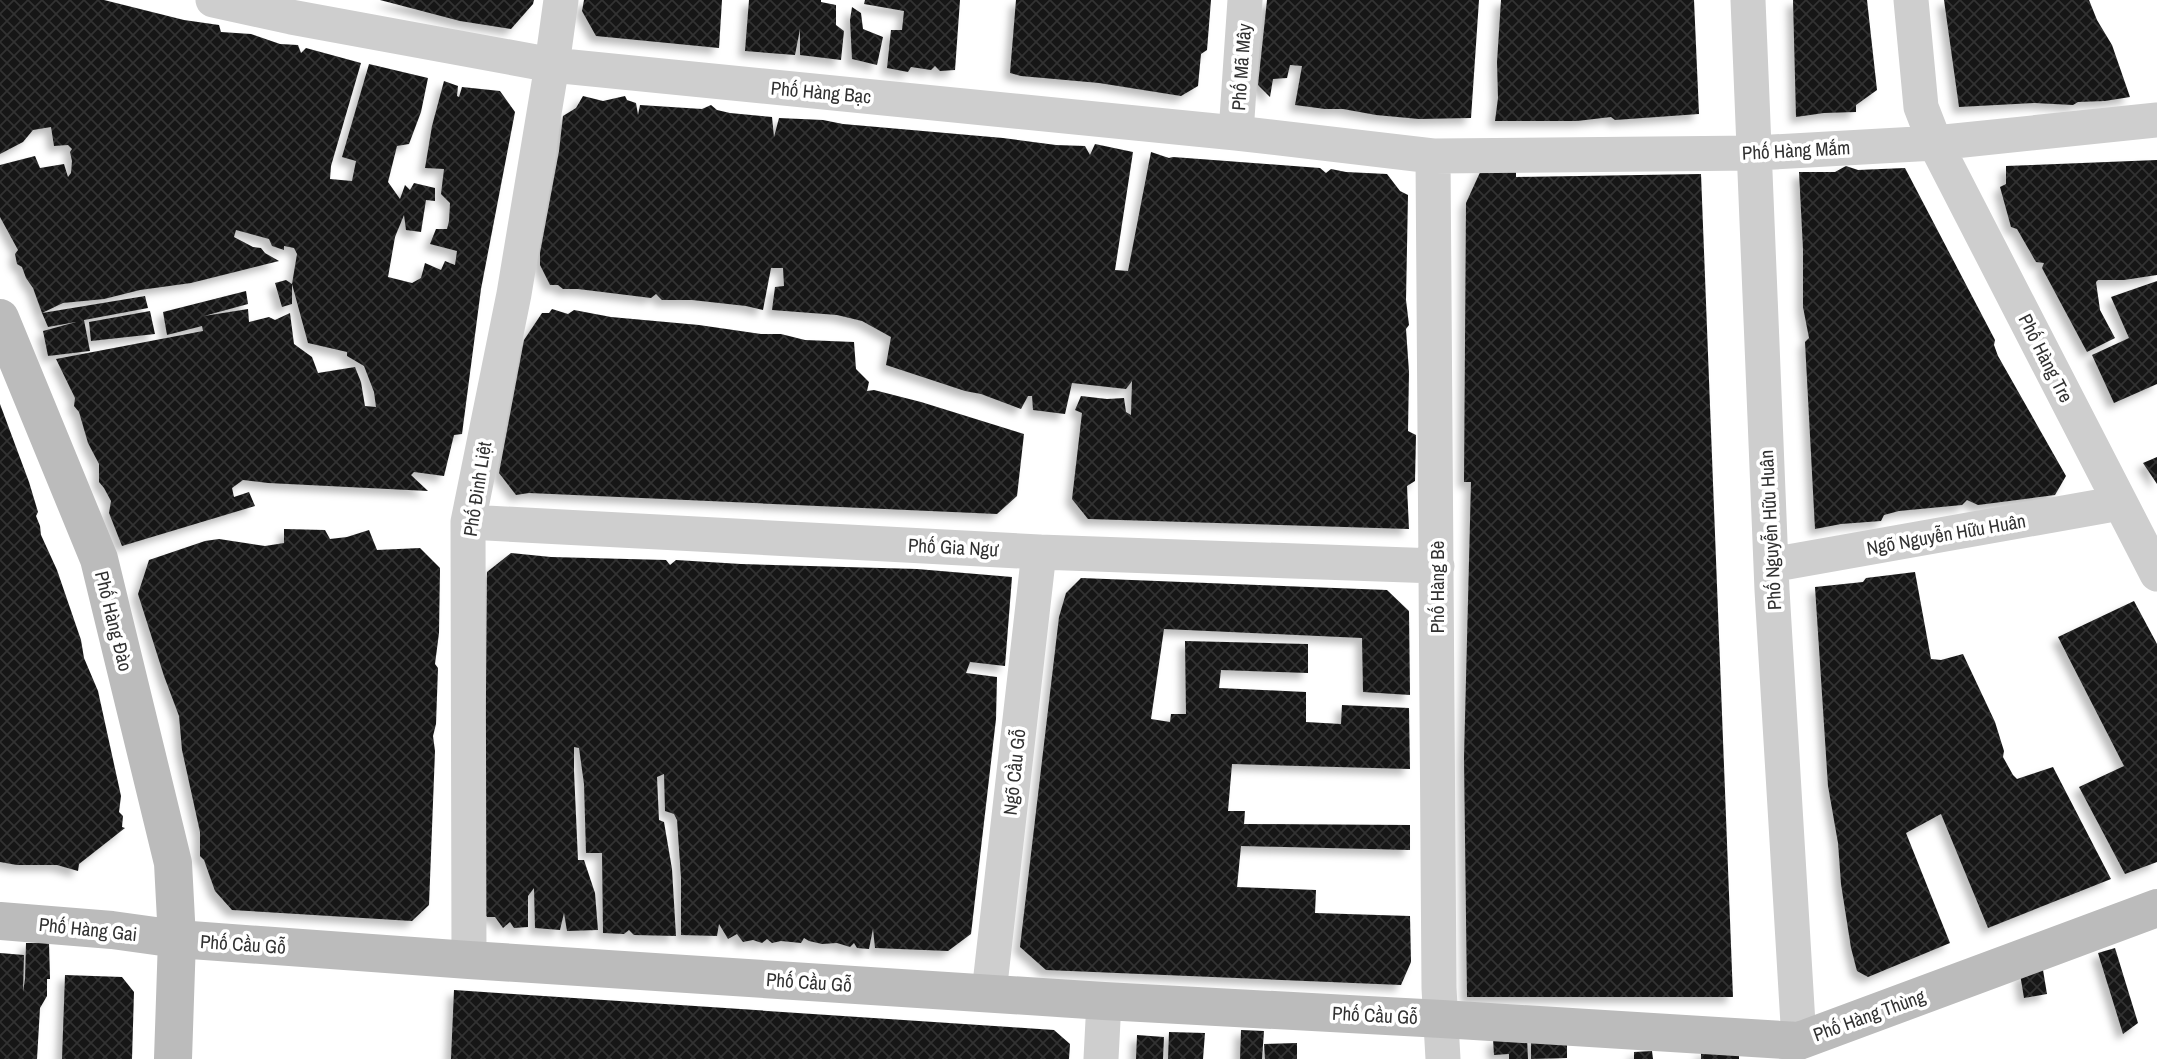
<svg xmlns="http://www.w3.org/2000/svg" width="2157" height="1059" viewBox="0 0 2157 1059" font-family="'Archivo Narrow',sans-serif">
<defs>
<pattern id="building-cross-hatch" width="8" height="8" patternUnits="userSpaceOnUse" patternTransform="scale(1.75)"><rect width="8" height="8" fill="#181818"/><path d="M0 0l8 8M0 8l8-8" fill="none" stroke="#313131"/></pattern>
<filter id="shadow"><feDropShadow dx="-6" dy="6" stdDeviation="3.5" flood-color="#0004"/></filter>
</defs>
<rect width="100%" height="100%" fill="#fff"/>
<!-- building -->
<path fill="url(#building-cross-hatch)" filter="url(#shadow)" d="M0,0H104L184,20L219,25L221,32L251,34L280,44L298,45L301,53L306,48L361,63L331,166L330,179L352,181L356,161L342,157L369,64L428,78L421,112L409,144L397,146L388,182L400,199L405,185L410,190L414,183L435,188V201L426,200L421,232L406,230L404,215L395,237L388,277L412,283L421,278L425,263L441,270L445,261L455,265L457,251L430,244L436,229H447L449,221L450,203L441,194L444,169L425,168L432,126L444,81L458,86L457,96L459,97L462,87L500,91L515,112L481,289L462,434L454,435L444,476L414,472L411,475L428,491L268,483L243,480L232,488L234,497L249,492L255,506L122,546L109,513L111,501L104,488L99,482V464L88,443L79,412L74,406L75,398L56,359L203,331L202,326L167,335L163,312L246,291L248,304L204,316L248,309L249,322L269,317L275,320L290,313L294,344L312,357L318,373L355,367L361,382L365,406L376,407L374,392L364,366L347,356V352L308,343L292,284V304L282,307L275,283L286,280L292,284L297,254L294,248L284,246V250L272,246L269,239L236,230L234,237L253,247L261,248L265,253L279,261L191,283L140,290L104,299L63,303L42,313L33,288L26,278L22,267L17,264L15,254L18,250L0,217V165L35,156L40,168L64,164L68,177L71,173L72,161L70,152L72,149L68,145L54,146L51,127L33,130L23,142L0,154Z
M380,0H534L533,4L511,29L460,21Z
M584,0H722L719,48L596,36L582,11Z
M749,0H821V2L836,5V25L844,31L841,60L800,55V29L795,55L745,51Z
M865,0H960L955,70L940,71L935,66L931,70L911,67L908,72L887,68L891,30H902L904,11L864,4Z
M1016,0H1211L1207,50L1201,54L1198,86L1181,96L1099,83L1021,76L1010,73Z
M1267,0H1479L1471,118L1419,119L1376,115L1343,109H1325L1295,105L1302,66L1290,65L1287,78L1273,79L1270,97L1258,85Z
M1501,0H1694L1699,114L1615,120L1611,117L1577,121H1495L1498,98L1497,62Z
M1793,0H1867L1877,90L1856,105V112L1824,113L1796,117Z
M1944,0H2089L2097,20L2112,45L2130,97L2105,101L2078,102L2073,105L2034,103L1959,107Z
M852,7L861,13L863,29L883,37L877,65L852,59L850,20Z
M583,96L603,101L625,96L627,100L636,103L638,115L640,105L702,109L711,105L717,110L730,113L772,117L774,137L779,118L823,120L843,124L1003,138L1056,145L1085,146L1090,155L1095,144L1133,152L1115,270L1128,271L1151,152L1169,158L1173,157L1320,168L1326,173L1331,169L1346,172L1387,174L1400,191L1408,195L1406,300L1409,325L1406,329L1409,372L1408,431L1416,435L1415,481L1407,486L1409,529L1088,519L1072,499L1082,413L1075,410L1081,396L1107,399L1124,398L1126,412L1131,415L1132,381L1126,389L1072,383L1065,414L1033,410L1032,396H1028L1021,409L981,394L965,391L886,365L891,337L862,321L837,315L772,310L775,287L784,286L783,268H771L763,310L746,306L692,300H662L656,294L651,298L578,289H563L558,285H550L540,265V253L559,151L563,116L576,108Z
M2157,160V275L2124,280H2098L2096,282L2100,310L2115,338L2087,352L2042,268L2044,263L2036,262L2017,229L2011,227L2000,187L2006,184V166Z
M1516,166V177L1701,174L1733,997H1467L1464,758L1471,482H1464L1466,203L1482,168Z
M1846,166L1858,170L1905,168L1995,340L1994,345L1998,356L2066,476L2055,495L1978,505L1967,500L1962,505L1899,511L1884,515L1881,521L1841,524L1815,529L1805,342L1809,338L1803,307V249L1799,172H1835Z
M2157,281V384L2114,403L2092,355L2129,338L2111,297Z
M145,296L148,308L84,320L90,351L48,356L43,331L76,322L48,327L42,313Z
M552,309L568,314L574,310L611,317L699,325L761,334H781L805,340L854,342L856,369L869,382L867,391L874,390L921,402L1024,434L1017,496L997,514L529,493L516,495L499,473L524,340L542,313H549Z
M150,311L155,334L91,341L89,322Z
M0,404L29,482L38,512L36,516L40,526L41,535L57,570L81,640L84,658L98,691L121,796L119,812L123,816L122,827L125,828L79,864L78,871L57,865H17L0,862Z
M2157,457V484L2143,463Z
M284,529L325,530L330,539L347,537L369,530L377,550L420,548L440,568L439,633L435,664L438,668L436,724L433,736L435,751L429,905L412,921L232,910L215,891L204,860L200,856V832L182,750L179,716L164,676L138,594L149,560L205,541L219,539L265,546L284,543Z
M511,553L551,557L666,560L670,565L676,560L741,564L917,569L1012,577L1005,666L970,662L966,673L997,677L996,719L971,934L948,951L875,948L873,929L869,949L857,948L854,943L850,947L837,943L822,944L809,941L804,938L801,943L781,941L772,943L767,939L762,943L753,940L743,942L737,934L728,939L719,924L717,936L681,935V878L677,820L674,814L665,811L664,774L657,777L659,820L664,822L672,869L676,936L634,935L629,930L624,934L603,933L602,853H586L584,784L579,748L574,747V771L578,860H584L595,893L598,930L567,931L564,913L560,930L535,928L534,888L528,896V927L514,928L510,922L503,928L495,917H487L477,903L486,691L487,572Z
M1915,572L1931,659L1941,660L1963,654L1995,722L2004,751L2003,757L2013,775L2017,779L2053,767L2111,879L1988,928L1941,814L1939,815L1906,833L1950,943L1868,977L1857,971L1851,948L1841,884L1838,843L1828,786L1815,587L1863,582L1866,578Z
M1081,578L1387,590L1409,611L1410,695L1363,692L1362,638L1164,629L1151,719L1170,722L1171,714H1186L1185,641L1308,644V673L1221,670L1219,688L1306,692V722L1341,724L1342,705L1409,708L1410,769L1232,764L1228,811H1245L1244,824L1410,825V850L1241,846L1237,887L1316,890L1315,913L1410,916L1411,962L1401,985L1046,970L1020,947L1059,617L1066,593Z
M2134,601L2157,644V862L2125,874L2079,787L2124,766L2058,637Z
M26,943H49L50,979H47V996L40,1008L37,1059H0V953L24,955L23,992L25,979Z
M2115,948L2138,1023L2123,1034L2098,953Z
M2043,970L2047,994L2024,998L2020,974Z
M65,975L122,977L134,992L132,1059H62Z
M454,990L1054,1030L1070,1044L1069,1059H451Z
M1241,1030L1264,1031L1262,1059H1240Z
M1169,1032L1205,1033L1203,1059H1168Z
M1137,1035L1164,1037L1163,1059H1136Z
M1531,1035H1567V1058L1531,1059Z
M1527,1037L1528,1059H1509V1054L1494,1055L1493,1039Z
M1297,1043V1059H1265L1264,1044Z
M1739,1050V1059H1701V1052Z
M1652,1051L1653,1059H1634V1052Z"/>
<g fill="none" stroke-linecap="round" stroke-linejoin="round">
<!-- street -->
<path stroke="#cecece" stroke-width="35" d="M213,0L291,17L552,65L1236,133L1433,156L1755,153L1935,143L2157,120
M1748,0L1772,590L1799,1041
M1911,0L1921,107L1935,143L2157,574
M1236,133L1245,0
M1433,156L1439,988L1443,1059
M468,522L1039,552L1437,566
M1771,565L2120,503
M469,960L468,522L514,294L552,65L561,0
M989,993L1039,552
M1101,1059L1104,1001"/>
<!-- secondary -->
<path stroke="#bbb" stroke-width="38" d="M0,318L99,559L173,863L177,939L173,1059
M0,921L112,930L177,939L469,960L1104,1001L1442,1019L1799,1041L2157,908"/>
</g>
<g text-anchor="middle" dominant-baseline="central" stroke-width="7" stroke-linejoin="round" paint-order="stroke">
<!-- street labels -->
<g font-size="19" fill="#313131" stroke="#fff">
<text transform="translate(1241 67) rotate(-86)">Phố Mã Mây</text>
<text transform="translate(821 92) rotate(5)">Phố Hàng Bạc</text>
<text transform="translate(1796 150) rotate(-3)">Phố Hàng Mắm</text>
<text transform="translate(2046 358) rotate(63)">Phố Hàng Tre</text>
<text transform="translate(477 489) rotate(-81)">Phố Đinh Liệt</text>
<text transform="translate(1770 530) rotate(-93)">Phố Nguyễn Hữu Huân</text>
<text transform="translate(1946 534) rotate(-10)">Ngõ Nguyễn Hữu Huân</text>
<text transform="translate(953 547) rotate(3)">Phố Gia Ngư</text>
<text transform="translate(1437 587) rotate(-90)">Phố Hàng Bè</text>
<text transform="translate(114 621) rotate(76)">Phố Hàng Đào</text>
<text transform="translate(1014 772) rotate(-84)">Ngõ Cầu Gỗ</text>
<text transform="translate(88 929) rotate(6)">Phố Hàng Gai</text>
<text transform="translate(243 944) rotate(4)">Phố Cầu Gỗ</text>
<text transform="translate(809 982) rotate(4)">Phố Cầu Gỗ</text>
<text transform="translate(1375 1015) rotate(3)">Phố Cầu Gỗ</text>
<text transform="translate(1869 1015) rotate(-20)">Phố Hàng Thùng</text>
</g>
</g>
</svg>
